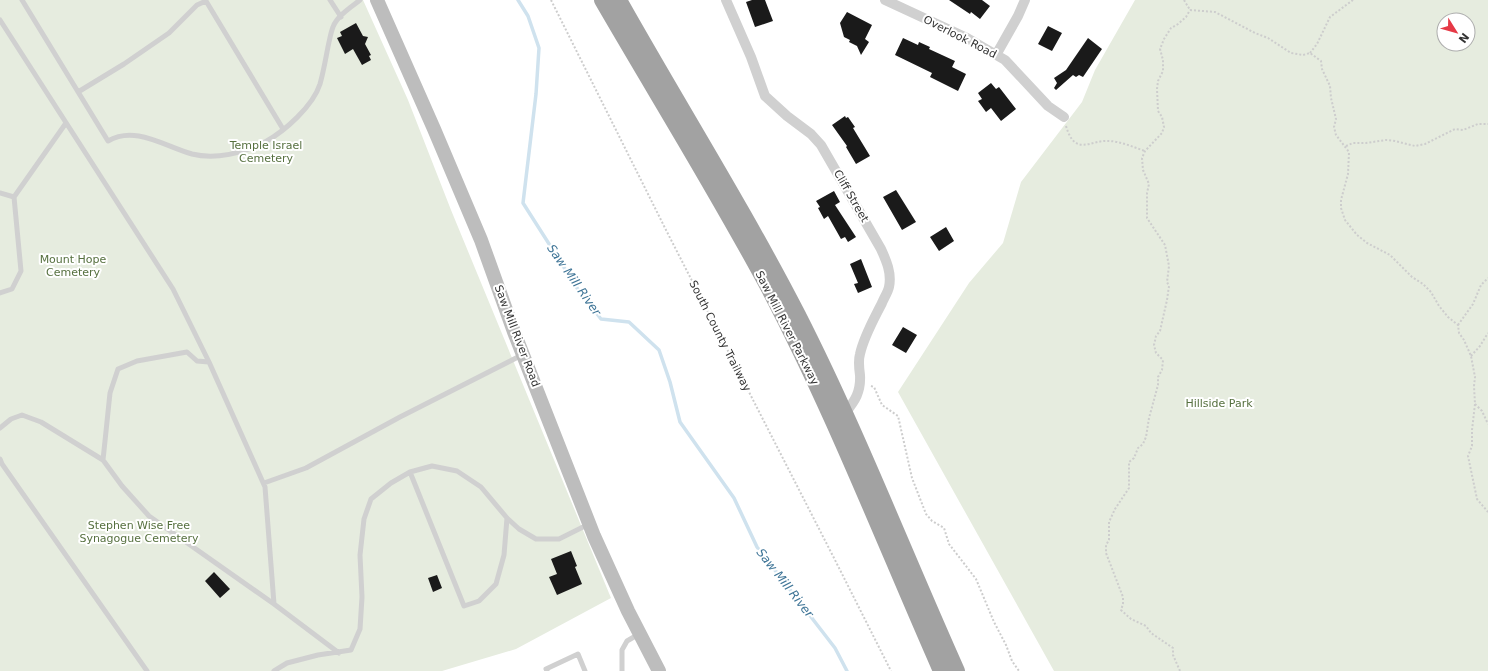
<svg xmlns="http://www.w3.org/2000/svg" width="1488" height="671" viewBox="0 0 1488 671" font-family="'DejaVu Sans',sans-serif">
<rect width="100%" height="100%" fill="#fff"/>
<!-- green -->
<path fill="#e6ecdf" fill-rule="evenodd" d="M0,0H363L408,100L451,210L611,598L516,649L442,671H0Z
M1135,0H1488V671H1054L898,392L969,283L1003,243L1021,182L1082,102L1095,70ZM1444,20H1468V44H1444Z"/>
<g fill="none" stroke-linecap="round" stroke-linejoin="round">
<!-- stream -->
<path stroke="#cfe2ee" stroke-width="3.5" d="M518,0L528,16L539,48L536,94L523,203L579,291L601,319L629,322L659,350L670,382L680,422L734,498L757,547L835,648L847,671"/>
</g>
<!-- building -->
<path fill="#1a1a1a" d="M752,0H765L773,21L755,27L746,2Z
M949,0H982L990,6L980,19L971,12L970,14Z
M847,12L872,25L865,39L869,42L861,55L857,46L849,42L850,40L844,37L840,23Z
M356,23L363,36L368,37L365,44L371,55L369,56L371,60L362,65L353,49L345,54L337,38L342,36L340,32Z
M1048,26L1062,33L1052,51L1038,44Z
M903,38L918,45L919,42L930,47L929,49L955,61L952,67L966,74L958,91L930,77L932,73L895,55Z
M1088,38L1102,49L1083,77L1079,75L1076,77L1073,75L1056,90L1054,88L1057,83L1054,78L1066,70Z
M991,83L996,89L999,87L1016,109L1001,121L991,108L986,112L978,101L982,99L978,93Z
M845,116L846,118L848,117L855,127L853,128L870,156L856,164L846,147L847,146L832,125Z
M896,190L916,222L902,230L883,197Z
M834,191L840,202L835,205L856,237L848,242L845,237L841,239L828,216L824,219L818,208L820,207L816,201Z
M946,227L954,241L939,251L930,237Z
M861,259L872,287L858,293L854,284L858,283L850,264Z
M903,327L917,335L906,353L892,345Z
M571,551L577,566L575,567L582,584L557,595L549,577L557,574L551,559Z
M214,572L230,589L220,598L205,581Z
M437,575L442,588L433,592L428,578Z"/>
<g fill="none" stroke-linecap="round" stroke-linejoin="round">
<!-- path -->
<path stroke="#cdcdcd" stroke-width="2" stroke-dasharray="2 2" stroke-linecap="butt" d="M551,0L666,230L835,560L891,671
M1184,0L1190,10
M1190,10L1215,12L1255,33L1268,38L1291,53L1303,55L1310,53L1321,61L1322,69L1330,86L1331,98L1336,119L1334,127L1336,135L1349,152L1348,174L1341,200V208L1345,220L1357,235L1367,243L1390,255L1412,277L1423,284L1431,292L1439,306L1448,317L1458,325L1459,333L1464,340L1471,356L1475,377L1474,386L1475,404L1472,430V446L1468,456L1477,499L1488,512
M1310,53L1317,44L1330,17L1353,0
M1066,126C1075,157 1090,140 1108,141C1120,141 1133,147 1145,151
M1346,146L1353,143H1366L1386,140L1395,141L1415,146L1425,144L1455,129L1463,130L1478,124H1488
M1458,325L1473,304L1481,285L1488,278
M1471,356L1480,346L1488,333
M871,386L874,387L882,405L898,416L912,478L926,514L932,521L944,528L949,544L976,579L994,622L1006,645L1012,661L1019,671
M1475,404L1482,411L1488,424
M1180,671L1173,655V648L1151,633L1146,626L1131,619L1121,610L1123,604V597L1106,553V545L1109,540V522L1115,509L1129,488V462L1134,458L1138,448L1143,444L1146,437L1149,418L1158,385V377L1162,370L1163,360L1156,353L1154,345L1156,336L1160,331L1167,300L1169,286L1167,282L1169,266L1165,245L1147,218V193L1149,184L1143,170L1142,158L1145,151L1162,133L1164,127L1162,117L1158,111L1157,89L1158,81L1163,71V60L1160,49L1164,39L1171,28L1178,24L1186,17L1190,10"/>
<!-- service -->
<path stroke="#d0d0d0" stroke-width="5" d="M22,0L108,141C135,125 164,146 192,154C215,160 244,153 265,142C285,131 313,106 320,84C324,70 326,56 329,42C330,38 331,32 333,27C337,16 351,7 360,0
M330,0L341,17
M0,20L173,289L209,362L265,487L274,604
M78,92L124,64L169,33L197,5L206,1L283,129
M0,193L14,197
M0,293L12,289L21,271L14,197L66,123
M0,428L11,419L22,415L41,422L103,460L122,486L149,516L274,604L339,653
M0,459L2,464L147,671
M103,460L110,393L118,369L137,361L187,352L197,361L209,362
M410,472L464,606L479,601L496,584L504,555L507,518
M264,483L306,468L400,417L522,355
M274,671L287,663L318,655L351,650L360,629L362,597L360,555L364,519L371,499L391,483L410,472L432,466L457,471L481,487L507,518L519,529L536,539H559L589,524
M547,671L546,669L578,654L585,671
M622,671V650L627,641L639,634"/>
<!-- minor -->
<path stroke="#d0d0d0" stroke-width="10" d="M726,0L751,57L765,96L787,116L811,134L821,145L881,249C886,260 892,273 889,287C888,292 884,298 882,303C874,319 864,336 860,354C858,361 859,368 860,375C861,392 855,401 845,413
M885,0L967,38L1005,60L1048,106L1064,117
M996,55L1018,16L1025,0"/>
<!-- secondary -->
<path stroke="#bdbdbd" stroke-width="14" d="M377,0L434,129L481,240L514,332L594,536L628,611L659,671"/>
<!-- trunk -->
<path stroke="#a2a2a2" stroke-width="16" d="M602,0C657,95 715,188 767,285C833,410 884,542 941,671
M619,0C678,105 743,208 798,315C857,431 904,553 957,671"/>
</g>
<g text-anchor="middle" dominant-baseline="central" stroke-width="4" stroke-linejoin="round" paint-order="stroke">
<!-- street labels -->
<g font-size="11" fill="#333" stroke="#fff">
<text transform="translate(960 37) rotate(27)">Overlook Road</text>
<text transform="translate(851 196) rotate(60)">Cliff Street</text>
<text transform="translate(787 328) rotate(63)">Saw Mill River Parkway</text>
<text transform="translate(517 336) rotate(69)">Saw Mill River Road</text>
<text transform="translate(720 336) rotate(63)">South County Trailway</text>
</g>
<!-- park labels -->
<g font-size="11" fill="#56703f" stroke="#fff">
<text x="266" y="145">Temple Israel<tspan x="266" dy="13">Cemetery</tspan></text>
<text x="73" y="259">Mount Hope<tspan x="73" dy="13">Cemetery</tspan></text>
<text x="1219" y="403">Hillside Park</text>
<text x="139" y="525">Stephen Wise Free<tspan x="139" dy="13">Synagogue Cemetery</tspan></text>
</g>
<!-- water labels -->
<g font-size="12" font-style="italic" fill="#3f7597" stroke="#fff">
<text transform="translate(574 280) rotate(55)">Saw Mill River</text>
<text transform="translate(785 583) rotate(52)">Saw Mill River</text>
</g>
</g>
<!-- north arrow -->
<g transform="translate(1456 32) rotate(127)"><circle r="19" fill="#ffffff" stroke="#adadad"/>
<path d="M0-3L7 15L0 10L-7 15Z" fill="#e63946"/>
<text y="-6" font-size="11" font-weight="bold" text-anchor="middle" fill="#333333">N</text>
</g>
</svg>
